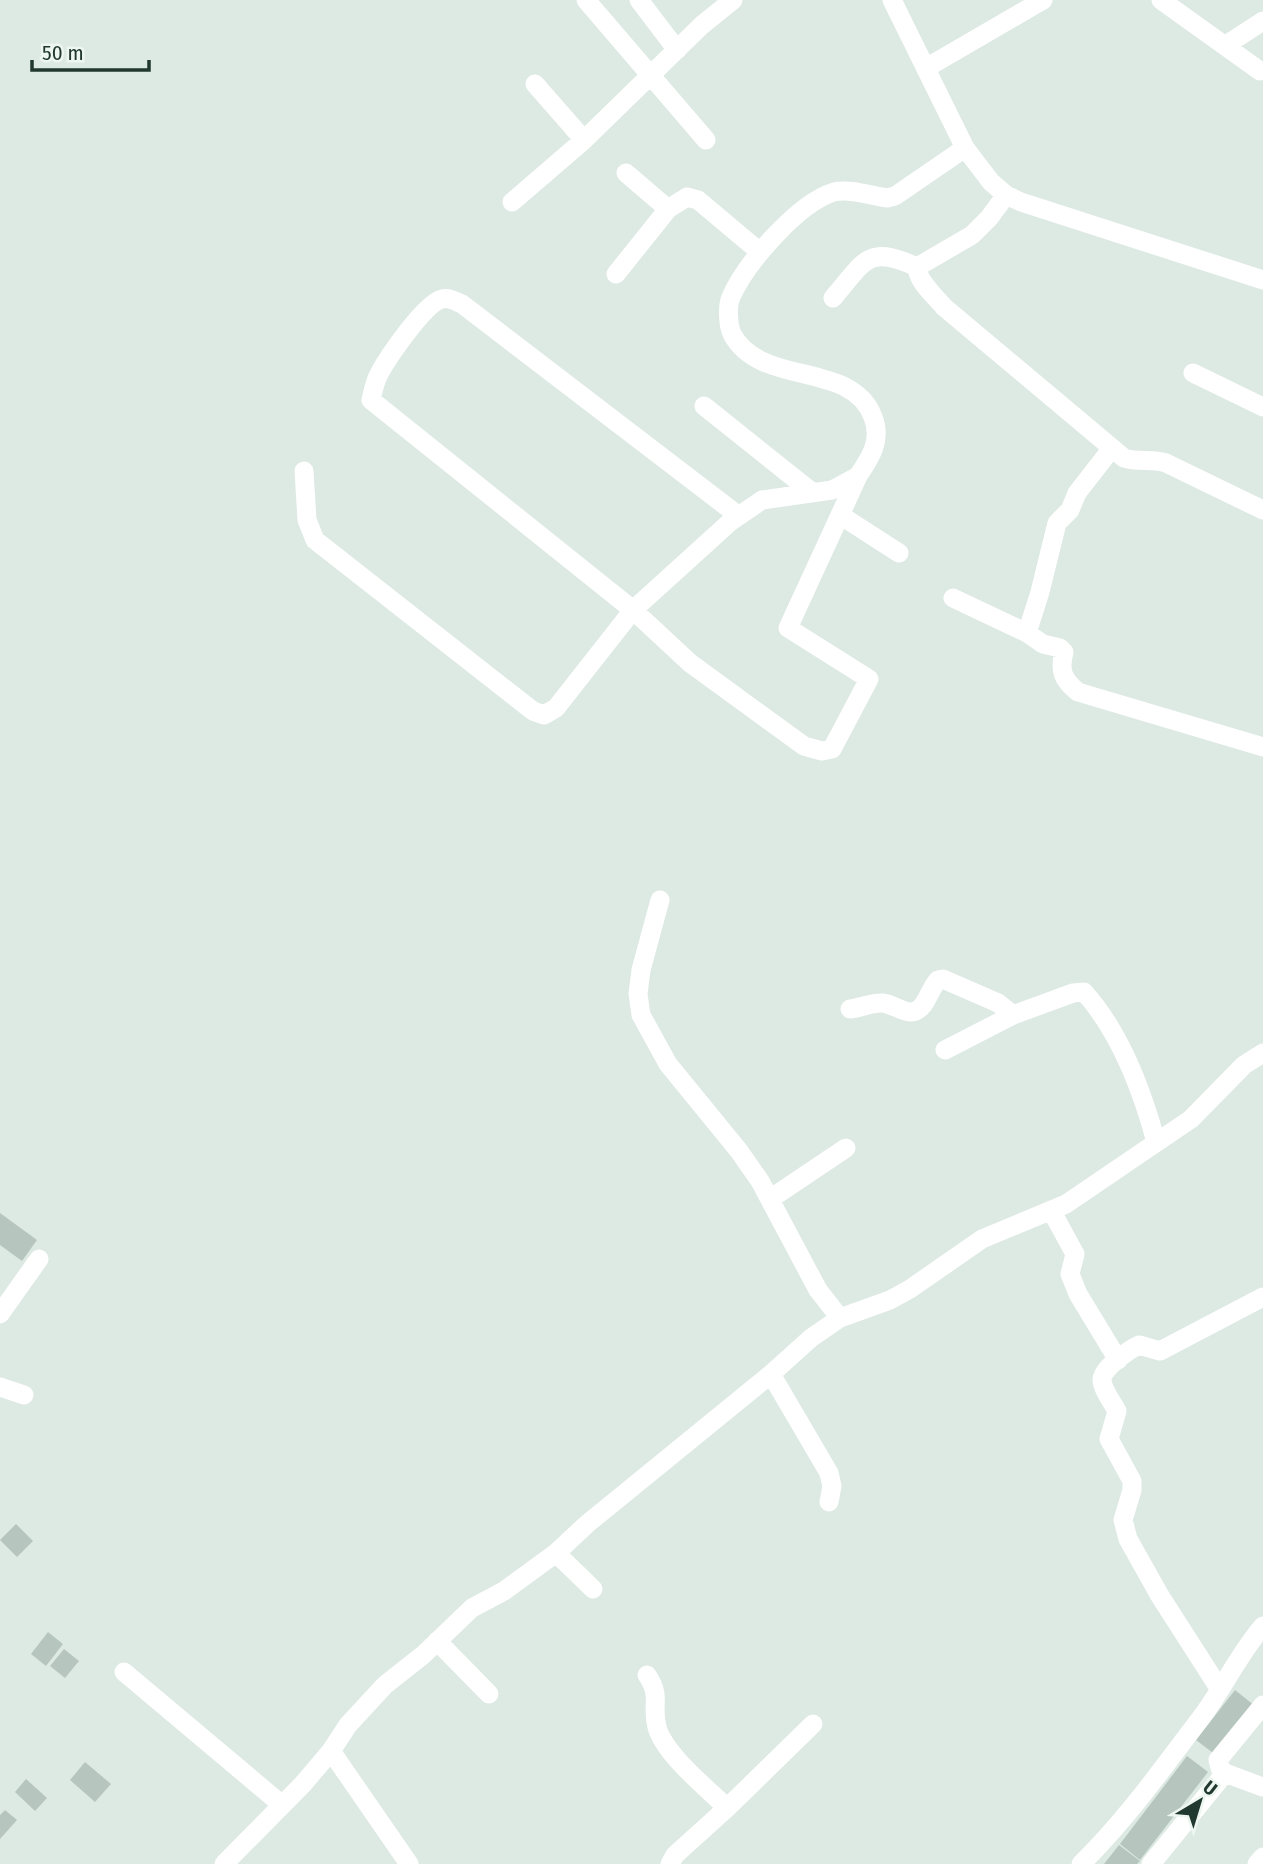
<svg xmlns="http://www.w3.org/2000/svg" width="1263" height="1864" viewBox="0 0 1263 1864" font-family="'Fira Sans Condensed',sans-serif">
<rect width="100%" height="100%" fill="#dde9e3"/>
<!-- building -->
<path fill="#b6c6be" d="M0,1213L37,1240L22,1261L0,1245Z
M16,1524L33,1541L17,1557L0,1540Z
M48,1632L63,1644L46,1666L31,1654Z
M64,1649L79,1661L65,1678L50,1666Z
M1235,1690L1255,1706L1217,1756L1196,1740Z
M1187,1756L1208,1772L1140,1860L1120,1844Z
M85,1762L111,1784L95,1802L70,1780Z
M26,1779L47,1798L35,1811L15,1792Z
M5,1810L17,1820L0,1839V1815Z
M1119,1845L1140,1861L1137,1864H1104Z"/>
<g fill="none" stroke-linecap="round" stroke-linejoin="round">
<!-- minor -->
<path stroke="#fff" stroke-width="19" d="M586,0L706,140
M639,0L677,50
M892,0L965,148L991,182L1006,195L1021,202L1263,280
M1161,0L1260,71
M1226,45L1263,21
M926,68L1043,0
M535,84L584,140
M626,173L668,209
M1006,195L989,218L972,235L917,267C917,281 935,296 944,307L1124,458C1138,463 1152,458 1166,463L1263,510
M512,202L584,140L702,25L733,0
M616,274L668,209L687,197L698,200L760,252
M833,298C865,261 867,244 917,267
M1193,373L1263,407
M704,406L813,493
M304,471L307,520L315,540L533,711L544,715L556,708L633,610L730,522L762,500L832,490L858,476
M840,515L899,553
M739,516L462,304C455,301 449,297 442,299C425,303 388,357 379,374C375,381 373,391 371,400L633,610L690,663L804,746L822,751L832,749L869,679L788,628L858,476C871,457 882,440 873,417C852,360 761,388 732,334C728,325 727,306 731,297C746,263 798,203 834,192C849,188 872,196 887,198L895,196L965,148
M953,598L1027,633L1043,644L1060,648L1064,652C1059,671 1063,680 1078,692L1263,747
M1027,633L1040,592L1057,523L1070,510L1077,493L1112,448
M660,900L641,970L638,994L641,1015L668,1064L739,1151L760,1181L818,1290L840,1318
M850,1009C861,1008 872,1002 883,1003C898,1005 910,1021 923,1005C929,997 931,988 938,980L943,979L998,1003L1013,1015L1073,993L1084,992C1121,1033 1142,1090 1156,1142
M945,1050L1013,1015
M770,1199L846,1148
M1051,1210L1075,1254L1070,1274L1078,1294L1118,1360
M0,1314L39,1259
M771,1374L829,1473L832,1486L829,1502
M0,1387L24,1395
M556,1553L593,1589
M437,1641L489,1694
M124,1672L281,1804
M647,1675C662,1697 651,1705 657,1727C664,1754 707,1788 727,1808
M1219,1688L1160,1596L1128,1539L1123,1520L1132,1490V1481L1109,1439L1117,1411C1113,1403 1102,1389 1102,1380C1102,1368 1129,1350 1139,1345L1160,1351L1263,1297
M331,1751L409,1864
M1225,1773L1220,1768L1218,1760L1263,1705
M1225,1773L1263,1787
M224,1864L303,1784L331,1751L348,1725L385,1685L423,1655L472,1608L504,1591L556,1553L587,1524L771,1374L811,1338L840,1318L890,1300L910,1289L982,1239L1066,1204L1191,1119L1244,1065L1263,1053
M670,1864L675,1855L727,1808L813,1724
M1081,1864C1126,1820 1162,1769 1200,1719C1223,1689 1238,1655 1263,1626
M1151,1864L1225,1773
M1257,1864L1263,1857"/>
</g>
<!-- north arrow -->
<g transform="translate(1200 1801) rotate(38)" stroke="#edf6f1" stroke-width="5" paint-order="stroke">
<path d="M0-5L12 26L0 18L-12 26Z" fill="#20382f"/>
<text y="-10" font-size="19" font-weight="bold" text-anchor="middle" fill="#20382f">U</text>
</g>
<!-- scale -->
<path d="M32 60v10h117v-10" fill="none" stroke="#20382f" stroke-width="3.5"/>
<text x="42" y="60" font-size="21" fill="#20382f" stroke="#edf6f1" stroke-width="5" paint-order="stroke">50 m</text>
</svg>
